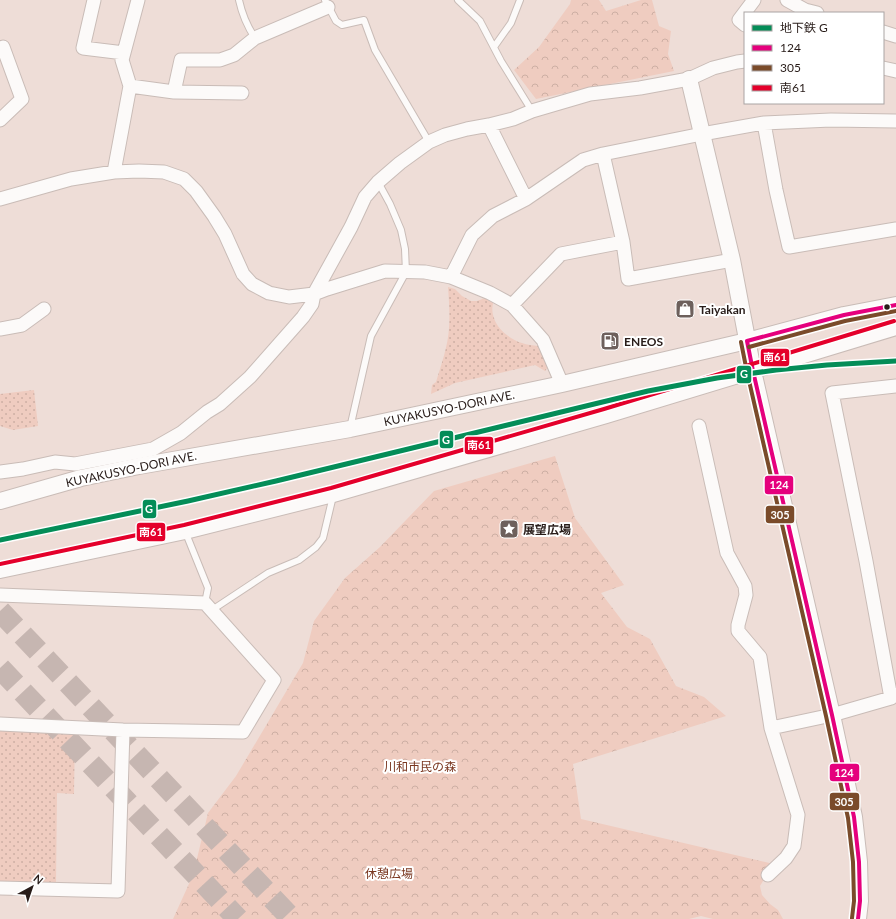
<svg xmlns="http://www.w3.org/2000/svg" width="896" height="919" viewBox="0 0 896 919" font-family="Lato,'Noto Sans JP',sans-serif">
<defs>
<pattern id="grass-dots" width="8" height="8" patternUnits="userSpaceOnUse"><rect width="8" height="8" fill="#efccc0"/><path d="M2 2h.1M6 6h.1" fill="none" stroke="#cdafa4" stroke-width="1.8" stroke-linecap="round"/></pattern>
<pattern id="forest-crowns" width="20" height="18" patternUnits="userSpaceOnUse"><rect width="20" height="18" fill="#efccc0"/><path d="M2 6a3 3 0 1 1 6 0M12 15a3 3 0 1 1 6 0" fill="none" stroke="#cdafa4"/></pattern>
</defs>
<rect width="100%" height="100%" fill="#eeddd7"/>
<!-- grass -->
<path fill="url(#grass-dots)" d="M448,287L455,289L462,296L471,301H477L485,298L493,303C492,308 492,313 494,318C497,329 511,340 522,343C527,345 533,345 538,346L548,367L545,371L535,365L455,383L431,394L432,385L436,382C441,365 448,346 449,328C450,314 449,301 448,287Z
M34,390L38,426L13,430L0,426V394Z
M1,730L75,732L74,794L57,793L56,883L0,882V731Z"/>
<!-- forest -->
<path fill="url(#forest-crowns)" d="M571,0H599L606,11L641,0H652L659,26L671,31L668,54L674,71L536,99L514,70L539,47L570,4Z
M555,456L575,518L624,585L601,593L627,627L650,639L676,686L704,697L726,716L573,764L581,819L778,865L777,871L763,881L760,886L762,895L770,904L778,910L783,919H713L701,916L689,919H173L193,875L208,813L236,776L303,663L314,621L345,578L380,547L434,491Z"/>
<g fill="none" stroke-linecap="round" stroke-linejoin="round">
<!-- motorway-tunnel -->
<path stroke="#c6b6b1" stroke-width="22" stroke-dasharray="22 11" stroke-linecap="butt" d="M0,611L292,919
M0,668L238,919"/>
<!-- service casing -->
<g stroke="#c9bcb7" stroke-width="8">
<path id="service" d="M239,0C242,14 247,26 255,38
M325,0L336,21L342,25L364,20L375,50L429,142
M458,0L480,21L501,61L532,111
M494,47L511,23L520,0
M350,428L371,336L406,272L405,249L401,230L390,204L378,182
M185,531L208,588L205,603
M212,610L268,573L299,560L316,547L323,538L333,496"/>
</g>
<!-- minor casing -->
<g stroke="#c9bcb7" stroke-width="15">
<path id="minor" d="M94,0L83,48L124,53
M787,0L805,10L817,13
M745,25L739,20L754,0
M883,32L896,36
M883,68L896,71
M130,86L174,92L242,93
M174,92L181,60H220L234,55L255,38L328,7
M0,120L22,99L3,47
M764,123L776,190L789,247L896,229
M489,125L526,199
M603,154L623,242L628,279L732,260
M114,172L130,86L122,60L138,0
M0,199L71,179L114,172L139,171L164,172L184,179L196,191L214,216L225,234L243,274L252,284L269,293L289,297L314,294L327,289L385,271L425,272L451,277
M512,305L561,254L623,242
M0,329L22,325L44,309
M562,384L543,340L512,305L490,293L451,277L472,235L493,216L526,199L583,160L603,154L702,134L764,123L831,120L896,121
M699,426L727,553L745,586L746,595L738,625V631L743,637L760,657L771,728L832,715L891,698L896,695
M0,472L23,469L55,462L75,464L153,449L181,433L207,412L220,404L250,377L303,317L312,304L314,294L351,227L365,197L378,182L400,163L429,142L445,135L467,129L489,125L513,119L532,111L590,94L640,88L689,79L713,68L737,62L745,61
M0,595L205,603L274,680L243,732L123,730L0,724
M891,698L866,561L832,393L896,386
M768,875L786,858L794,846L798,815L771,728
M0,888L118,891L123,730"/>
</g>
<!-- tertiary casing -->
<g stroke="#c9bcb7" stroke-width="18">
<path id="tertiary" d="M689,79L732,260L753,371L832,715L854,817L859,862L860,901L858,919
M0,501L81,478L139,466L350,429L562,384L747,341L844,315L896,305
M0,570L185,531L333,494L606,415L896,327"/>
</g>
<!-- service -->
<use href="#service" stroke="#fcfaf9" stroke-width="6"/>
<!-- minor -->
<use href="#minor" stroke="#fcfaf9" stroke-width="13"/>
<!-- tertiary -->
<use href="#tertiary" stroke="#fcfaf9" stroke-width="16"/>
<!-- bus-1 casing -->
<g stroke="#fff" stroke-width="7">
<path id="bus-1" d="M747,341L753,371L832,715L854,817L859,862L860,901L858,919
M747,341L844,315L896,305"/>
</g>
<!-- bus-2 casing -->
<g stroke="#fff" stroke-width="7">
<path id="bus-2" d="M741,342L747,372L826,716L848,818L853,862L854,901L852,918
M749,347L845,321L896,311"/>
</g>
<!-- bus-3 casing -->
<g stroke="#fff" stroke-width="7">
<path id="bus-3" d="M0,564L184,525L331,488L604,409L894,321"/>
</g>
<!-- bus-1 -->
<use href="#bus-1" stroke="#e5007d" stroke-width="4"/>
<!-- bus-2 -->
<use href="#bus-2" stroke="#7a4b2a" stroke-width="4"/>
<!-- bus-3 -->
<use href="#bus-3" stroke="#e4002b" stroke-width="4"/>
<!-- metro-1 casing -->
<g stroke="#fff" stroke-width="8">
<path id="metro-1" d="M0,540L188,501L276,481L648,391L717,378L776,370L827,365L896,361"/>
</g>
<!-- metro-1 -->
<use href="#metro-1" stroke="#048d58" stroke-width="5"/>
</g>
<!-- icons -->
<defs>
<g id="shop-square" transform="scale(1)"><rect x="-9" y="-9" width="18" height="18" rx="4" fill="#6d605c" stroke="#fff"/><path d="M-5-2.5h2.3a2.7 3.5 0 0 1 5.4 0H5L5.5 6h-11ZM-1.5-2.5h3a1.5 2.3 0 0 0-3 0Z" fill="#fff"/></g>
<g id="fuel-square" transform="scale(1)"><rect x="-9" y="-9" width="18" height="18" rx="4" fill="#6d605c" stroke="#fff"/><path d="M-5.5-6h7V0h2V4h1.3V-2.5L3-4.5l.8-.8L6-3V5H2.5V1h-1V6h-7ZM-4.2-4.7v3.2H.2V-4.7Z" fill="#fff"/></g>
<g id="sight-square" transform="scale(1)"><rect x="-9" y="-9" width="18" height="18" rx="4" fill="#6d605c" stroke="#fff"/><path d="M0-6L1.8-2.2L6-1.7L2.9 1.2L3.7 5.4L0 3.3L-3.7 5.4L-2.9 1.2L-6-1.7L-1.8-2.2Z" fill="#fff"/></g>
</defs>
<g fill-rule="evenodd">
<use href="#shop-square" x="685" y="309"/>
<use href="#fuel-square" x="610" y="341"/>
<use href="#sight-square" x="509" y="529"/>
</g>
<!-- markers -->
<circle fill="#281c19" stroke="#fff" stroke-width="1.5" cx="887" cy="307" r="3.5"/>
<g text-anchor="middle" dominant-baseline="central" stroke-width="4" stroke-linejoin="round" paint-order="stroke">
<!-- poi labels -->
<g font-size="12" font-weight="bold" fill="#281c19" stroke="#fff" text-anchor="start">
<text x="699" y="309">Taiyakan</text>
<text x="624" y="341">ENEOS</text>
<text x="523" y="529">展望広場</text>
</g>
<!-- street labels -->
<g font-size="12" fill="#281c19" stroke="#fff">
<text transform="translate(449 408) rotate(-12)">KUYAKUSYO-DORI AVE.</text>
<text transform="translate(131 469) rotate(-12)">KUYAKUSYO-DORI AVE.</text>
</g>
<!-- park labels -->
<g font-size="12" fill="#7a3720" stroke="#fff">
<text x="420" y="766">川和市民の森</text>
<text x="389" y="873">休憩広場</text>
</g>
</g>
<g stroke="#fff" stroke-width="1.5">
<rect x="760" y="348" width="30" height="19" rx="4" fill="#e4002b"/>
<rect x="736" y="365" width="16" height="19" rx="4" fill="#048d58"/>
<rect x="439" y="430" width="15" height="19" rx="4" fill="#048d58"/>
<rect x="464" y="436" width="30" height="19" rx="4" fill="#e4002b"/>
<rect x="764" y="475" width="30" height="20" rx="4" fill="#e5007d"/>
<rect x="142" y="499" width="15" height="20" rx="4" fill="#048d58"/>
<rect x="765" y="505" width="30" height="19" rx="4" fill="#7a4b2a"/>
<rect x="136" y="522" width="30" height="20" rx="4" fill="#e4002b"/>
<rect x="829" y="763" width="31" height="19" rx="4" fill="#e5007d"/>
<rect x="829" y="792" width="31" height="19" rx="4" fill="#7a4b2a"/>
</g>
<g font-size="11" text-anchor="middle" font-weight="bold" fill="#fff">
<text x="775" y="361">南61</text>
<text x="744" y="378">G</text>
<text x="446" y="444">G</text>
<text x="479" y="449">南61</text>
<text x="779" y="489">124</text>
<text x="149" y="513">G</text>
<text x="780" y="519">305</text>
<text x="151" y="536">南61</text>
<text x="844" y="777">124</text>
<text x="844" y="806">305</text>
</g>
<!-- legend -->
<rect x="744" y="12" width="140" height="92" fill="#ffffff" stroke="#a9a4a3"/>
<rect x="752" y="25" width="20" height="6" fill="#048d58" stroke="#a9a4a3"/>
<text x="780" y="32" font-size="12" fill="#281c19">地下鉄 G</text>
<rect x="752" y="45" width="20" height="6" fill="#e5007d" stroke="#a9a4a3"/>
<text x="780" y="52" font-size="12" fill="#281c19">124</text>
<rect x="752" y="65" width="20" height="6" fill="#7a4b2a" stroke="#a9a4a3"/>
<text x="780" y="72" font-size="12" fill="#281c19">305</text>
<rect x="752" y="85" width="20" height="6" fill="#e4002b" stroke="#a9a4a3"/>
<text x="780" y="92" font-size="12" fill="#281c19">南61</text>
<!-- north arrow -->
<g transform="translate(32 887) rotate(40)" stroke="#ffffff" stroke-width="3" paint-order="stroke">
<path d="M0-3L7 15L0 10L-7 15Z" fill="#281c19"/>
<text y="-6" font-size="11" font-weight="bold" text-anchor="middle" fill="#281c19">N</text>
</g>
</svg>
